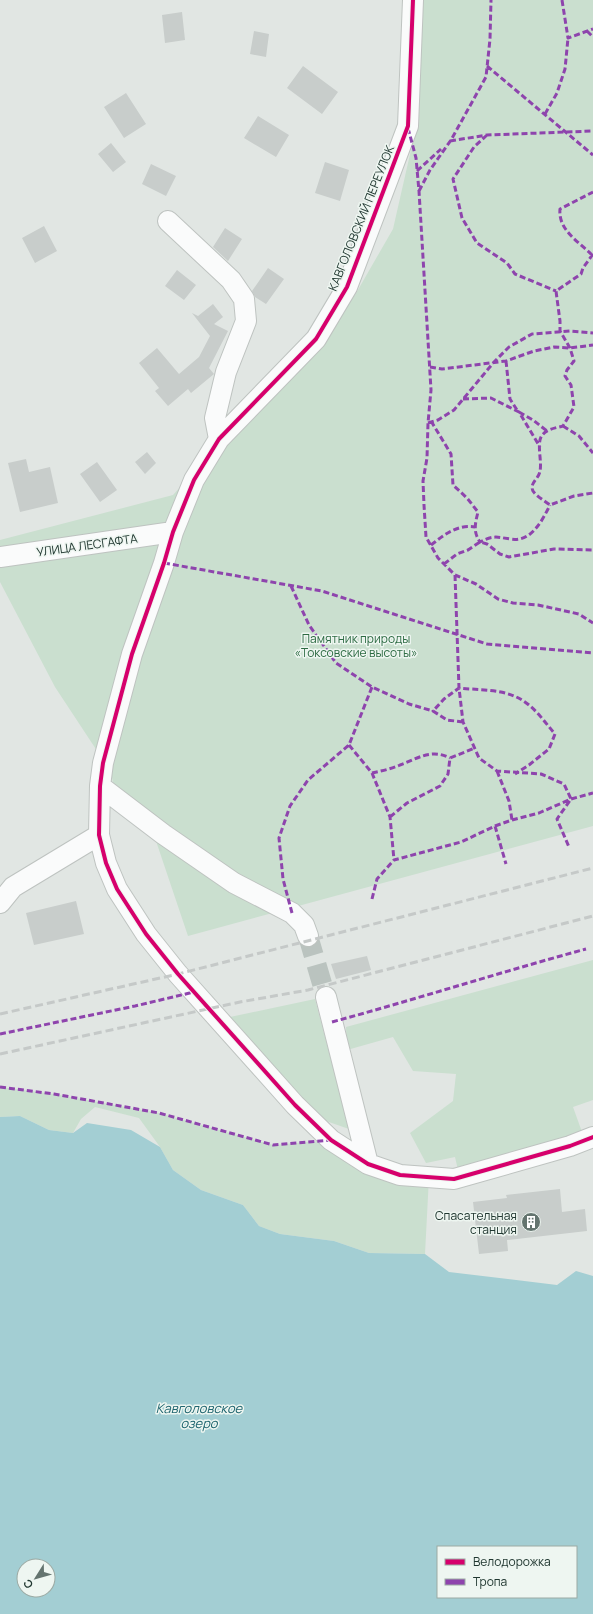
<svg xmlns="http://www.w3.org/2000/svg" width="593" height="1614" viewBox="0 0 593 1614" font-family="Manrope,sans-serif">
<rect width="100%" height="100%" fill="#e1e6e3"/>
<!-- green -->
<path fill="#cadfcf" d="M417,0H593V826L188,936L156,841L127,797L114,788L111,772L55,687L0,582V540L173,495L355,295L393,229L418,119L420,78L412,45Z
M593,960V1100L573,1107L582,1132L525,1156L458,1170L455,1157L426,1163L410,1133L453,1101L456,1074L413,1071L393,1037L347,1050L346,1027Z
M315,999L349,1129L326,1121L299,1098L236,1025L230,1017Z
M0,1087L54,1094L159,1113L273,1145L331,1140L429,1177L425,1254L369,1253L334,1241L280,1234L259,1226L243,1205L201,1190L173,1170L160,1147L139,1118L95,1107L81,1119L73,1133L49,1130L20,1116L0,1117Z"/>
<!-- water -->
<path fill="#a3ced3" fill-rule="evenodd" d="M20,1116L49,1130L73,1133L87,1123L131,1130L160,1147L173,1170L201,1190L243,1205L259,1226L280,1234L334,1241L369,1253L425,1254L449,1272L557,1285L576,1271L593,1276V1614H0V1117ZM438,1547H576V1597H438ZM24,1566H48V1590H24Z"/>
<!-- building -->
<path fill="#c8cdcb" d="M182,12L185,40L165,43L162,15Z
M254,31L269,34L266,57L250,54Z
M303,66L338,92L322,114L287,88Z
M126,93L146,124L124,138L104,107Z
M258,116L289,135L276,157L244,138Z
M111,143L126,162L113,172L98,154Z
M325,162L349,170L340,201L315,193Z
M151,164L176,176L166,196L142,184Z
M44,226L57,251L35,263L22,238Z
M225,228L242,239L228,261L213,247Z
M268,268L284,279L266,304L255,297L252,291Z
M177,270L196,285L184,300L165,286Z
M213,304L223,317L214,324L228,331L209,368L214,374L191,393L188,389L168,406L155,391L159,388L139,363L157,348L179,374L199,357L210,336L192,313L198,316Z
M147,452L156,463L145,474L135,462Z
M26,459L29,472L50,467L58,503L20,512L8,463Z
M97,462L117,490L100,502L80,474Z
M76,901L84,934L34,945L26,913Z
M367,956L371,970L336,979L331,964Z
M560,1189L562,1212L585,1209L587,1231L507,1240L508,1251L479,1254L473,1202L507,1198L506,1195Z"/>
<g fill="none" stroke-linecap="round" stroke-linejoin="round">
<!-- minor-tunnel -->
<path stroke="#bac3bf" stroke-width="20" stroke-dasharray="20 10" stroke-linecap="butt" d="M308,936L326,997"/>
<!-- minor casing -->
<g stroke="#bec3c0" stroke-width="22">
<path id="minor" d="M413,0L408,126L347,287L316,339L219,439L194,480L173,532L164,563L132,654L103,763L100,786L99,835L106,863L117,889L146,934L178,974L295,1105L331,1140L368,1164L400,1175L454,1179L570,1146L593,1137
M168,221L231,280L244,299L246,321L226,372L215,418L219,439
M0,557L173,532
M100,786L163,834L234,883L292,913L304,925L308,936
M0,903L13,887L99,835
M326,997L368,1164"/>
</g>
<!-- minor -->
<use href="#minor" stroke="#fafbfb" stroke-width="20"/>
<!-- rail -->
<path stroke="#c5c9c8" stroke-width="3" stroke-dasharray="8 4" stroke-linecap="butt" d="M0,1014L178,974L593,868
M0,1054L240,1002L308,990L593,916"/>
<!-- quiet -->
<path stroke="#8e44ad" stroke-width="3" stroke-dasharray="6 3" stroke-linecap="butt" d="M562,0L568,38L593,29
M587,31L593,37
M487,66L593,155
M545,114L557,93L565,69L568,38
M408,128L416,158L419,191L431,390L428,423L427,458L423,481L424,505L426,537L438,558L455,575L476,584L498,599L513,603L538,605L579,614L593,623
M487,135L474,147L453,179L462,218L477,243L507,263L515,274L556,291
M450,141L487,135L593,131
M417,171L441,149
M419,191L430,170L451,140L486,77L490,39L491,0
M593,254L583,268L581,274L556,291L560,321V331L570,348L574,361L567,370L565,376L571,385L574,407L563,426C556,428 545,429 541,437C537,445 542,462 540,471C539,479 529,483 533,491C536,496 545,501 550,505L574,496L593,493
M592,255C578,241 558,230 560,209L593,192
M506,361L510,399L517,410
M430,367L442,369L506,361L534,351L554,347L570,348L593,345
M463,399L491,398L519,412L540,447
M519,412L533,420L547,431
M431,421L451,454L453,485L467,498L478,512C475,524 473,532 480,542C493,535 497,537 510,539C531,543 542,521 550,505
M428,423L438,420L454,410L494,362L509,347L532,334L570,331L593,333
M563,426L579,436L593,453
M431,545C444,535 457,524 475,527
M164,563L322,591L487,644L593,653
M444,564L457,554L468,550L480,542L487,544L500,554L509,557L554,549L593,550
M455,575L459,688L463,722L479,758L497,771L541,774L564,784L571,799L557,819L569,847
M291,586L309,625L336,663L372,687L409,704L433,711
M463,722L447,720L433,711L444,699L459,688C476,690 498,689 514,696C532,703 543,720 555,734L549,749L529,765L515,774
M349,745L372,773L390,817L394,860
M497,771L509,801L512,820
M372,773C381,771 391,769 400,765C417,759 431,748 450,758
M390,817L407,803L440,786L448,774L450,758L475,748
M495,826L506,864
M372,899L377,879L394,860L461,842L495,826L512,820L539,813L571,799L593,793
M292,913L283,879L279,838L290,806L308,780L349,745L372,687
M332,1022C417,999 501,972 586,949
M0,1034L135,1006L194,992
M0,1087L54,1094L159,1113L273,1145L331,1140"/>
<!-- cycleway casing -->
<g stroke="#eef6f1" stroke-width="6">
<path id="cycleway" d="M413,0L408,126L347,287L316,339L219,439L194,480L173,532L164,563L132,654L103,763L100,786L99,835L106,863L117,889L146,934L178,974L295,1105L331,1140L368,1164L400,1175L454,1179L570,1146L593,1137"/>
</g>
<!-- cycleway -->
<use href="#cycleway" stroke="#d6006c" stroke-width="4"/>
</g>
<!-- icons -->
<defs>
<g id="building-disc" transform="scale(1)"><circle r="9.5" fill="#64746f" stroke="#eef6f1"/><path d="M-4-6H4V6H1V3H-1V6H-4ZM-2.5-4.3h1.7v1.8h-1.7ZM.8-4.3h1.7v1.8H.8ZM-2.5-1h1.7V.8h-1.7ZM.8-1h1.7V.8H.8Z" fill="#fff"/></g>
</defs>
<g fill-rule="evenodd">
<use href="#building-disc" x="531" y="1222"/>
</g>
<g text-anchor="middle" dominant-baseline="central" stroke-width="3" stroke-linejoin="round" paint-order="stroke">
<!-- street labels -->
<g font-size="12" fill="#203730" stroke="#eef6f1">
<text transform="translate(361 218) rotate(-68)">КАВГОЛОВСКИЙ ПЕРЕУЛОК</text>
<text transform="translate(87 545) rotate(-8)">УЛИЦА ЛЕСГАФТА</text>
</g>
<!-- park labels -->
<g font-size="12" fill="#2d6b43" stroke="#eef6f1">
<text x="356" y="638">Памятник природы<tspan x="356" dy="14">«Токсовские высоты»</tspan></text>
</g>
<!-- poi labels -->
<g font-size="12" fill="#203730" stroke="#eef6f1" text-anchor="end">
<text x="517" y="1215">Спасательная<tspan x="517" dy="14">станция</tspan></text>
</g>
<!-- water labels -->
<g font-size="13" font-style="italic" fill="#1f656f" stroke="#eef6f1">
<text x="199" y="1408">Кавголовское<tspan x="199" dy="15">озеро</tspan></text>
</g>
</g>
<!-- legend -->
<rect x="437" y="1546" width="140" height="52" fill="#eef6f1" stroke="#9caaa4"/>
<rect x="445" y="1559" width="20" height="6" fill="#d6006c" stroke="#9caaa4"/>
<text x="473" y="1566" font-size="12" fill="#203730">Велодорожка</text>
<rect x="445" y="1579" width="20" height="6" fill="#8e44ad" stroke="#9caaa4"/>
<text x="473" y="1586" font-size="12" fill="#203730">Тропа</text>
<!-- north arrow -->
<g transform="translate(36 1578) rotate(233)"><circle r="19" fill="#eef6f1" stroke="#9caaa4"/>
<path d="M0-3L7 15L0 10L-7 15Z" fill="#64746f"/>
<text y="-6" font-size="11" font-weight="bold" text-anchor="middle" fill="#203730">С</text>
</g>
</svg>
